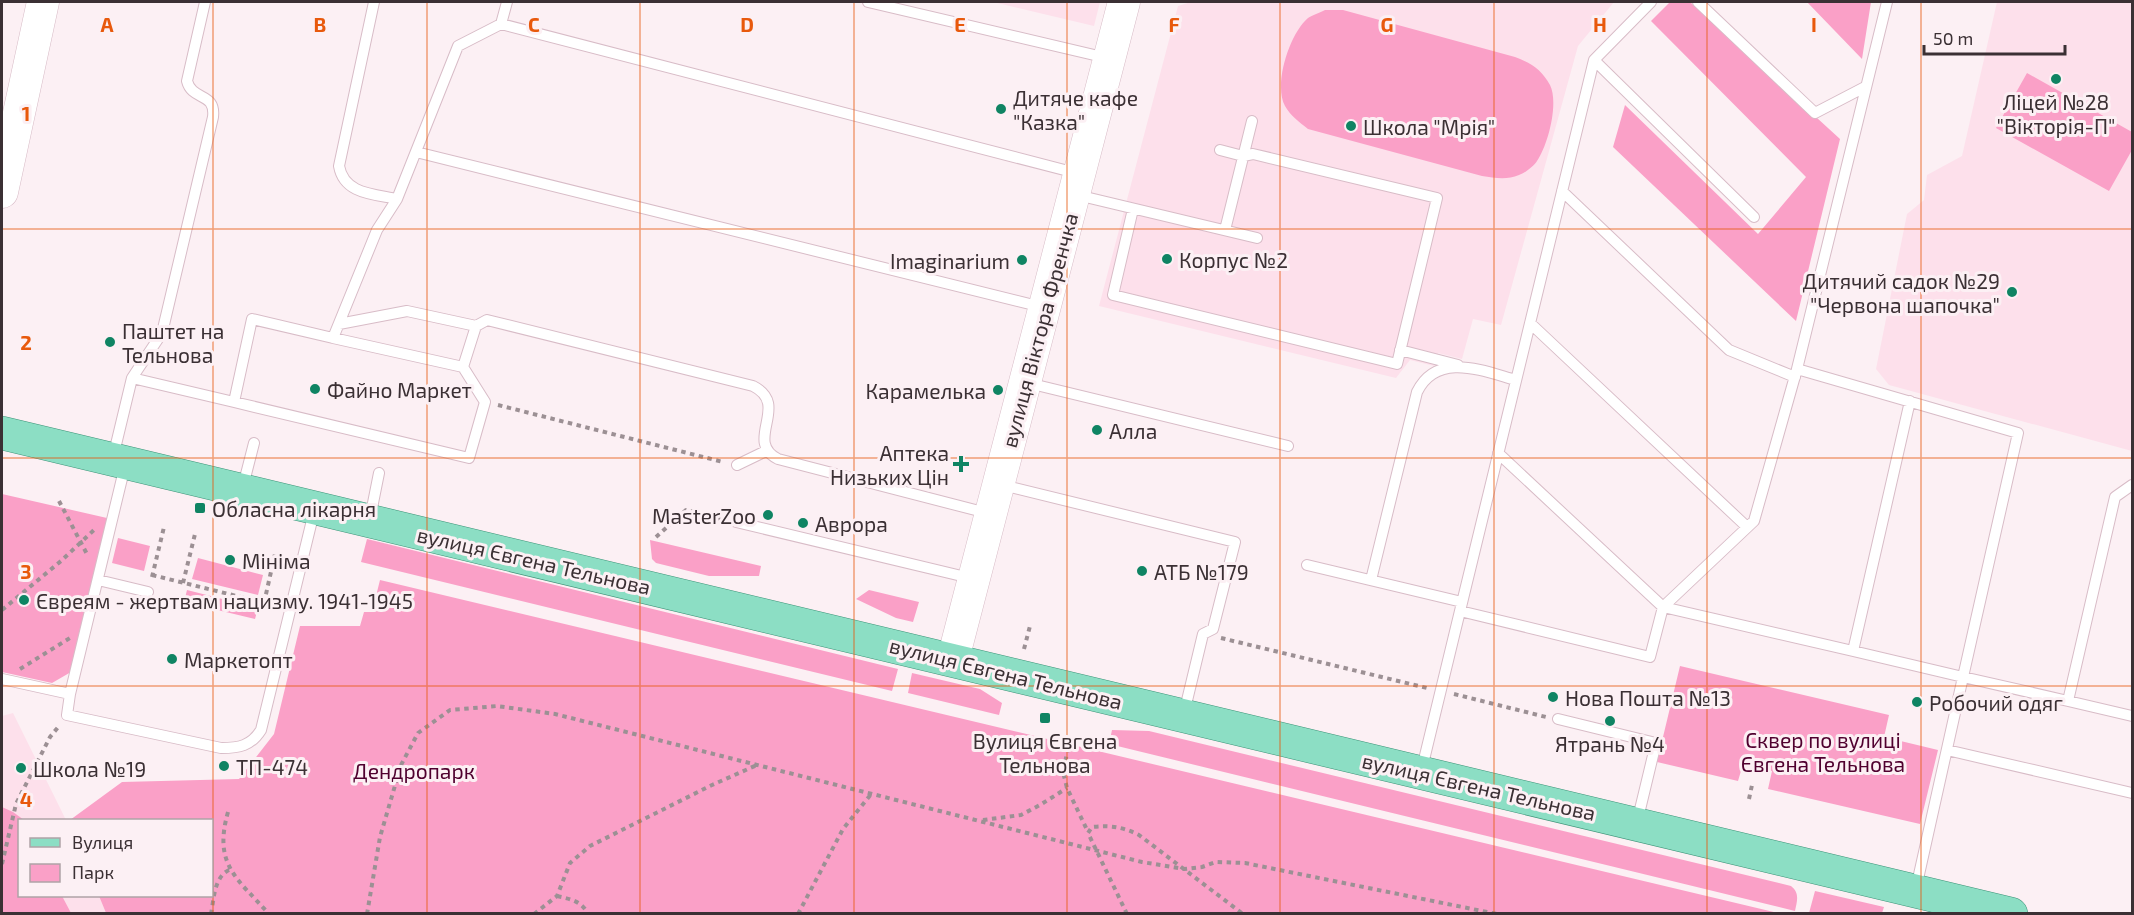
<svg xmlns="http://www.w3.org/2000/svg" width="2134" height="915" viewBox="0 0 2134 915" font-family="'Exo 2',sans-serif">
<rect width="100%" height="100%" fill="#fcf0f4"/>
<!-- built -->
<path fill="#fde0eb" d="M993,2H1100L1094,26Z
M1191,2H1614L1578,46L1501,325L1473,319L1462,359L1438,353L1434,366L1410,360L1396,378L1099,306L1178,6Z
M1997,2H2132V451L1889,385L1876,369L1907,214L1924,200L1927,175L1962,156Z
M13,713L66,820H20V896H99L106,913H2V716Z"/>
<!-- green -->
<path fill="#faa0c7" d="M1670,2H1690L1840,139L1796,321L1613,147L1625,105L1758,234L1806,177L1651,21Z
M1807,2H1871L1862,59Z
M1325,10H1343L1515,57C1531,63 1542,70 1550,85C1559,103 1548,145 1537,161C1534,166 1525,173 1519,175C1507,180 1495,178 1482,176L1308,129C1299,122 1290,115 1285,106C1273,84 1290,33 1308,18C1312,15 1320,13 1325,10Z
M2027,73L2132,132V150L2109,191L1996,128Z
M2,494L107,518L71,672L52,683L2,672Z
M118,538L150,546L144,571L112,563Z
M367,539L898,669L892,691L361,562Z
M650,540L761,566L759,576H709L656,563L652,559Z
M198,558L263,575L258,595L192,579Z
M380,580L1778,913H106L99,896H212V820H70L122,782L239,779L274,734L300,626H360L364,612H372Z
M187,590L258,608L255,619L184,602Z
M869,590L919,602L913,622L896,618L856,599Z
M1680,666L1889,715L1884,737L1938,750L1920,824L1768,789L1772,771L1743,764L1738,781L1657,762Z
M912,673L980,689L1002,703L999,715L908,693Z
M1112,730L1149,731L1791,886C1800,893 1797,901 1795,911L1109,744Z
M2,807L13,812L24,820H20V896H62L71,913H2Z
M1815,891L1884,907L1882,913H1809Z"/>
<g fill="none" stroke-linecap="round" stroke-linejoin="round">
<!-- lane casing -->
<g stroke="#d8bcc7" stroke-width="12">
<path id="lane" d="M374,2L339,166C344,194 373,194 397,199
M868,2L1107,58
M1698,2L1815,113L1865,87
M501,24L1076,173
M1594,60L1754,217
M416,152L1042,307
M1562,191L1729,350L1795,377
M1077,195L1257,238
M1133,209L1113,295L1397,364L1437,198L1253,154L1243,156L1220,150
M1225,230L1252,121
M1530,323L1747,527
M476,326L487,320L753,386C791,405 743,441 778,459L987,513
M333,338L463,367L476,326L407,311L339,324
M1400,350L1458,365
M1797,369L2018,433L1963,677L1853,651L1910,401
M132,378L162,333L213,117C216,92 192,101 187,81L205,2
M1028,383L1288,446
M234,402L469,458L485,402L463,367
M1498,453L1663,607L1853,651
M113,457L132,378L234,402L252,319L333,338L377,230L397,199L458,46L501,24L507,2
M737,465L766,451
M1002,485L1235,542L1213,629L1203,634L1184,713
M243,486L254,443
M370,518L379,473
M736,522L970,578
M1307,565L1462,602
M98,580L148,592
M1371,580L1417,392C1437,351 1483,371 1516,380
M1460,611L1594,60L1651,2
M2,679L70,694L125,466
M70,694L67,715L221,748C239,748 251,746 261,730L314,512
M2068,701L2132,716
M1558,719L1656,743L1637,822
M1947,750L2132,793
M1422,768L1460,611L1650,657L1663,607L1754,521L1797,369L1887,2
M1916,888L1963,677L2068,701L2115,497L2132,485"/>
</g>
<!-- secondary casing -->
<g stroke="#d8bcc7" stroke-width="33">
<path id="secondary" d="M2,192L43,2
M953,659L1124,2"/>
</g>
<!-- primary casing -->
<g stroke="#3e9378" stroke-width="34">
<path id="primary" d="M2,433L2011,914"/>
</g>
<!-- path -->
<path stroke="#9c9094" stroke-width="4" stroke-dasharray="4.5 4.5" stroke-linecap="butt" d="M498,405L723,462
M59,501L88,556
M656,537L686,510L725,520
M152,575L277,606
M152,577L164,527
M183,583L195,534
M264,603L275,554
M2,610L61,561L94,530
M1221,638L1427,688
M1024,649L1030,626
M20,669L70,638
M1454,694L1546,717
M1070,739L1063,772L1067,788L1088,832
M1749,799L1752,785
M228,812C213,865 237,878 269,914
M983,820L1021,815L1040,805L1067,788
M2,864L16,804L50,737L59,726
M557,896C570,899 582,901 588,914
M211,914C214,899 214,877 229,870
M367,914L380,837L401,765L418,733L450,710L497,706L555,714L1142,862L1184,869L1202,867L1216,862L1245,863L1497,914
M534,914L557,896L570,863L590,846L712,785L757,765
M798,914L843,829L872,793
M1127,914L1088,833L1092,827C1110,825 1123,827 1139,835L1243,914"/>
<!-- lane -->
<use href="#lane" stroke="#fff" stroke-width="10"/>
<!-- secondary -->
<use href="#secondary" stroke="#fff" stroke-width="32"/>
<!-- primary -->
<use href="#primary" stroke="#8cdec4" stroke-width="33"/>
</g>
<!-- grid -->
<path fill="none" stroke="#e8590c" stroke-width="1.5" stroke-opacity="0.55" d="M213,2V914M427,2V914M640,2V914M854,2V914M1067,2V914M1280,2V914M1494,2V914M1707,2V914M1921,2V914M2,229H2132M2,458H2132M2,686H2132"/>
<!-- markers -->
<g fill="#0f8463" stroke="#fcf0f4" stroke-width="2">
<circle cx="2056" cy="79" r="6"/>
<circle cx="1001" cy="109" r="6"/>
<circle cx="1351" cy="126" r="6"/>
<circle cx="1167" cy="259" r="6"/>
<circle cx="1022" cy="260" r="6"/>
<circle cx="2012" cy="292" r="6"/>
<circle cx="110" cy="342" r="6"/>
<circle cx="315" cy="389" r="6"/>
<circle cx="998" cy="390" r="6"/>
<circle cx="1097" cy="430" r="6"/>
<path d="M958 455h6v6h6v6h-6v6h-6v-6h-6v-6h6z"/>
<rect x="194" y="502" width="12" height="12" rx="3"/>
<circle cx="768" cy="515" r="6"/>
<circle cx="803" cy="523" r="6"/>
<circle cx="230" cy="560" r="6"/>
<circle cx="1142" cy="571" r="6"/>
<circle cx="24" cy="600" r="6"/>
<circle cx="172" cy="659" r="6"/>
<circle cx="1553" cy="697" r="6"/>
<circle cx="1917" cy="702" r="6"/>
<rect x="1039" y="712" width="12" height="12" rx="3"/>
<circle cx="1610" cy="721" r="6"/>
<circle cx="224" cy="766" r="6"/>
<circle cx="21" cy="768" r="6"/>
</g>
<g text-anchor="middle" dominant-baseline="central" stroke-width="6" stroke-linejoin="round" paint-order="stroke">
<!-- poi labels -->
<g font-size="21" fill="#3b3034" stroke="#fcf0f4" text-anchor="start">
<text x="1013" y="97">Дитяче кафе<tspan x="1013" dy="24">"Казка"</tspan></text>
<text x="2056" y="101" text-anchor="middle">Ліцей №28<tspan x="2056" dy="24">"Вікторія-П"</tspan></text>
<text x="1363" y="126">Школа "Мрія"</text>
<text x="1179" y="259">Корпус №2</text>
<text x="1010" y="260" text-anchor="end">Imaginarium</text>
<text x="2000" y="280" text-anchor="end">Дитячий садок №29<tspan x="2000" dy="24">"Червона шапочка"</tspan></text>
<text x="122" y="330">Паштет на<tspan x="122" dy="24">Тельнова</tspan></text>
<text x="327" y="389">Файно Маркет</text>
<text x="986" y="390" text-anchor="end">Карамелька</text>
<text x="1109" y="430">Алла</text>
<text x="949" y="452" text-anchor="end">Аптека<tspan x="949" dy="24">Низьких Цін</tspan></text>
<text x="212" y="508">Обласна лікарня</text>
<text x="756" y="515" text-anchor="end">MasterZoo</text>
<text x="815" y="523">Аврора</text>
<text x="242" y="560">Мініма</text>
<text x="1154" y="571">АТБ №179</text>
<text x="36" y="600">Євреям - жертвам нацизму. 1941-1945</text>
<text x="184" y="659">Маркетопт</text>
<text x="1565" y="697">Нова Пошта №13</text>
<text x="1929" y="702">Робочий одяг</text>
<text x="1045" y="740" text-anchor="middle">Вулиця Євгена<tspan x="1045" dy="24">Тельнова</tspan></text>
<text x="1610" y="743" text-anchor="middle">Ятрань №4</text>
<text x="236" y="766">ТП-474</text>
<text x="33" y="768">Школа №19</text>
</g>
<!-- street labels -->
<g font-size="21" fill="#3b3034" stroke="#fcf0f4">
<text transform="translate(1039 330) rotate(-75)">вулиця Віктора Френчка</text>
<text transform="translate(534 560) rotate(13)">вулиця Євгена Тельнова</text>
<text transform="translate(1006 673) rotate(14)">вулиця Євгена Тельнова</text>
<text transform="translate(1479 786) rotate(13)">вулиця Євгена Тельнова</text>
</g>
<!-- park labels -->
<g font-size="21" fill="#50002f" stroke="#fcf0f4">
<text x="1823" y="739">Сквер по вулиці<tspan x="1823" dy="24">Євгена Тельнова</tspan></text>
<text x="414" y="770">Дендропарк</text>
</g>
</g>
<g font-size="20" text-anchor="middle" font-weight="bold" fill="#e8590c" stroke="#fcf0f4" stroke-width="6" stroke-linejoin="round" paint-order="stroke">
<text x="107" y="32">A</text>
<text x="320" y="32">B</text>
<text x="534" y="32">C</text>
<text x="747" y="32">D</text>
<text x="960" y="32">E</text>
<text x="1174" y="32">F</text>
<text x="1387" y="32">G</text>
<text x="1600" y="32">H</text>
<text x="1814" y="32">I</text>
<text x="26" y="121">1</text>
<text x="26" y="350">2</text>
<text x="26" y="579">3</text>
<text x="26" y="807">4</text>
</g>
<!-- border -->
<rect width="2134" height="915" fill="none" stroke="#3b3034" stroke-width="6"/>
<!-- legend -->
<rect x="18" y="819" width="195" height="78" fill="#fcf0f4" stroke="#afa3a7" stroke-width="1.5"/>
<rect x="30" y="838" width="30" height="9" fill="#8cdec4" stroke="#afa3a7" stroke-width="1.5"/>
<text x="72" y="849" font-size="18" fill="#3b3034">Вулиця</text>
<rect x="30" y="864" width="30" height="18" fill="#faa0c7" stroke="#afa3a7" stroke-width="1.5"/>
<text x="72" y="879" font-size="18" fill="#3b3034">Парк</text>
<!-- scale -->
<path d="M1924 45v9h141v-9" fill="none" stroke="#3b3034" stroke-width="3"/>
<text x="1933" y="45" font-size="18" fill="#3b3034" stroke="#fcf0f4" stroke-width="4.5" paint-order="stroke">50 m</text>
</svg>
